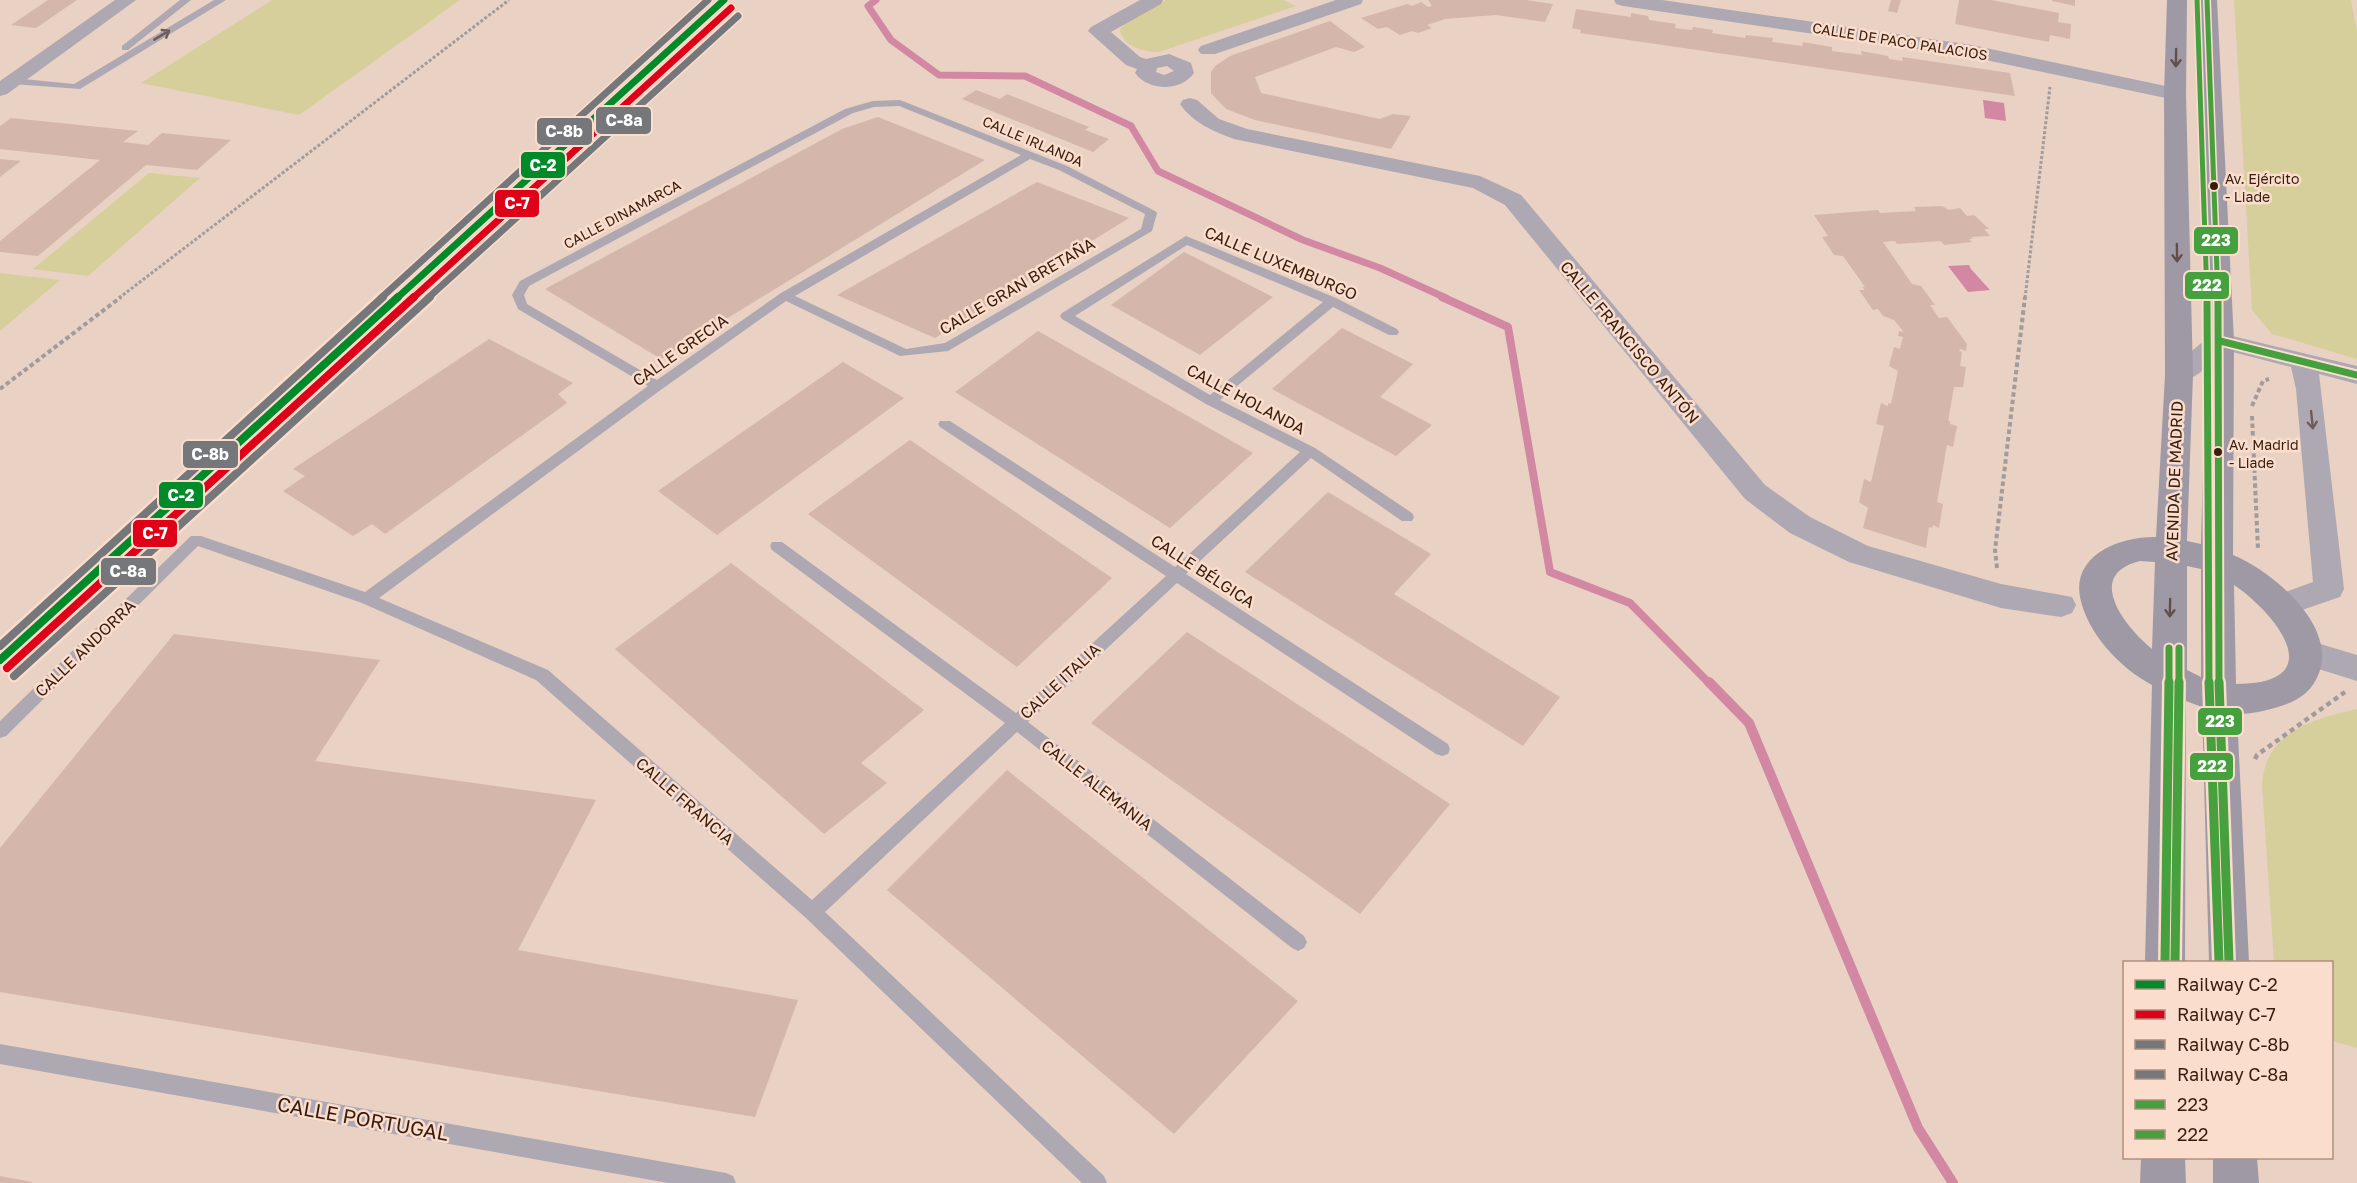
<svg xmlns="http://www.w3.org/2000/svg" width="2357" height="1183" viewBox="0 0 2357 1183" font-family="'Golos Text',sans-serif">
<rect width="100%" height="100%" fill="#e9d1c3"/>
<!-- green -->
<path fill="#d7cf9b" d="M272,0H460L299,115L141,83Z
M1166,0H1283L1296,6L1159,52C1145,52 1122,47 1120,29L1126,23Z
M2234,0H2351L2357,32V359L2272,334L2252,310Z
M149,173L200,178L88,276L33,269Z
M0,273L60,280L0,331Z
M2357,709V1048L2332,1041V962H2274L2262,785C2265,732 2313,719 2357,709Z"/>
<!-- water -->
<path fill="#d287a3" d="M1983,100L2004,103L2006,121L1985,118Z
M1969,265L1971,269L1990,290L1968,292L1948,266Z"/>
<g fill="none" stroke-linecap="round" stroke-linejoin="round">
<!-- stream-far2 -->
<path stroke="#d287a3" stroke-width="7" d="M876,0L868,6L891,40L939,75L1025,76L1131,126L1158,171L1303,240L1380,268L1446,298"/>
<!-- stream-far1 -->
<path stroke="#d287a3" stroke-width="8" d="M1442,297L1508,327L1550,572L1630,603L1710,684"/>
<!-- stream -->
<path stroke="#d287a3" stroke-width="10" d="M1709,682L1749,723L1918,1128L1953,1183"/>
</g>
<!-- building -->
<path fill="#d5b6ab" d="M48,0H77L36,28L11,25Z
M1428,0H1526L1553,4L1545,22L1496,15L1445,19L1427,25L1432,28L1418,33L1412,31L1400,35L1387,27L1378,29L1361,18L1407,4L1412,6L1421,2L1428,7L1432,6Z
M1891,0H1901L1897,13L1888,11Z
M1959,0H1991L2059,13L2058,22L2071,24L2070,39L2050,35L2049,42L1955,24Z
M2052,0H2075V6L2052,1Z
M1576,9L1631,17V13L1648,16L1649,20L1676,24L1675,28L1692,30L1693,27L1713,30L1712,33L1745,38L1746,35L1773,38L1772,42L1802,46L1803,42L1832,47V51L1862,55L1861,51L1888,56L1889,59L1903,61L1902,57L2010,73L2015,96L1580,33L1581,30L1572,28Z
M1330,21L1365,47L1354,52L1336,47L1255,77L1261,93L1380,119L1393,114L1411,116L1391,149L1255,120L1226,109L1211,93V72L1215,66L1230,56Z
M976,90L1000,99L1007,94L1089,127L1085,130L1109,139L1093,152L962,99Z
M878,117L985,160L661,359L545,289L842,129Z
M11,118L138,131L123,142L148,145L162,133L231,140L197,170L146,165L38,256L0,252V241L100,160L0,149V126Z
M0,159L21,161L0,177Z
M1037,182L1129,218L935,338L837,295Z
M1942,206L1949,210L1960,208L1967,216L1974,215L1989,229H1984L1990,236L1971,237L1973,239H1969L1972,242L1944,245L1941,241L1897,244L1895,241L1883,242L1912,284L1921,286L1935,305H1930L1939,318L1947,317L1967,344L1966,351L1960,349L1959,351L1962,352L1960,366L1966,367L1963,387H1954L1948,421H1950V424L1957,426L1953,447L1947,445L1937,502L1943,504L1939,528L1933,525L1932,528L1929,527L1926,548L1863,528L1868,508L1859,502L1864,479L1871,482L1884,426L1876,424L1881,403L1888,406V403L1891,404L1898,371L1889,366L1894,347L1900,349L1903,337L1898,336L1899,331L1904,332L1894,320L1883,316L1878,309L1873,310L1859,290H1865L1862,287H1865L1843,256L1834,255L1822,237L1828,236L1814,215L1878,210L1880,213L1916,211L1914,207Z
M1184,252L1273,297L1200,355L1111,305Z
M1342,328L1413,364L1380,397L1432,425L1396,456L1272,389Z
M1038,331L1253,453L1170,528L955,392Z
M489,339L573,383L558,394L567,403L385,534L372,524L353,536L283,491L305,476L293,469Z
M843,362L904,398L717,535L658,491Z
M910,440L1112,578L1017,667L808,514Z
M1328,492L1431,554L1394,594L1560,697L1523,746L1245,572Z
M731,563L924,710L861,763L887,783L824,834L615,649Z
M1187,632L1450,804L1360,914L1091,723Z
M174,634L380,660L315,761L596,800L518,950L798,1000L755,1117L0,992V848Z
M1007,770L1298,1001L1174,1134L887,890Z
M0,1176L32,1182V1183H0Z"/>
<g fill="none" stroke-linecap="round" stroke-linejoin="round">
<!-- path-far2 -->
<path stroke="#a29b9d" stroke-width="3" stroke-dasharray="3 2" stroke-linecap="butt" d="M119,298L509,0
M2025,298L2050,87"/>
<!-- path-far1 -->
<path stroke="#a29b9d" stroke-width="4" stroke-dasharray="4.5 3" stroke-linecap="butt" d="M0,389L121,297
M2252,406L2263,381L2269,379
M2252,416L2258,550
M1997,568L1995,550L2025,297"/>
<!-- path -->
<path stroke="#a29b9d" stroke-width="4.5" stroke-dasharray="5 4" stroke-linecap="butt" d="M2255,759L2257,755L2345,692"/>
<!-- service -->
<path fill="#aea8b3" fill-rule="evenodd" d="M180,0H191L128,50H122V46Z
M214,0H226L80,89L13,84L8,81L13,78L74,84Z
M900,100L1067,166L1155,211L1157,213L1152,231L948,351L900,356L786,301L662,389L379,598L548,670L812,900L1005,723L772,550L770,546L772,542H782L1016,713L1166,576L940,427L938,424L940,421H950L1175,567L1300,452L1206,404L1062,319L1060,316L1062,313L1186,236L1336,298L1397,329L1399,332L1397,335H1389L1333,307L1220,400L1315,448L1412,513L1414,517L1412,521H1402L1311,458L1186,574L1448,744L1450,749L1448,754L1442,756L1436,754L1177,583L1028,722L1304,936L1307,942L1304,948L1298,951L1292,948L1017,732L825,912L1104,1176L1107,1183H1082L806,918L536,680L362,603L198,546L6,736L0,738V721L191,536H201L365,592L648,386L518,309L512,295L520,281L845,109L873,101ZM899,106L1021,155L781,293L657,380L527,304L524,295L529,286L853,113L874,107ZM1030,159L1059,170L1145,214L1141,229L945,343L906,349L795,296ZM1187,245L1323,302L1210,395L1075,316Z
M0,1044L726,1173L733,1176L736,1183H668L0,1064Z"/>
<!-- minor -->
<path fill="#aea8b3" fill-rule="evenodd" d="M115,0H136L7,94L0,96V81Z
M1140,0H1163L1161,4L1111,32L1140,57L1146,59L1169,54L1191,63L1194,73C1181,92 1148,91 1135,73L1137,69L1126,65L1088,31L1091,27ZM1167,66L1174,71L1164,75L1156,72L1157,68Z
M1336,0H1363L1361,4L1215,54H1201L1198,50L1201,46Z
M1614,0H1662L1972,45L2175,88L2182,90L2185,94L2182,98L2175,100L1972,57L1623,6L1616,4Z
M1190,98L1197,100L1219,119L1247,129L1480,176L1521,195L1765,485L1810,517L1868,546L2001,584L2072,597L2076,605L2072,613L2061,617L2001,608L1849,562L1790,533L1745,499L1505,205L1473,188L1234,139C1213,131 1193,123 1180,104L1183,100Z
M2220,333L2357,366V384L2319,374L2344,589L2340,597L2282,617L2271,613L2267,605L2271,597L2313,582L2296,389L2291,367L2225,350C2209,364 2191,387 2170,381L2166,375L2170,369L2211,335Z
M2307,640L2357,655V681L2296,662L2291,653L2296,644Z"/>
<!-- primary -->
<path fill="#9f99a6" fill-rule="evenodd" d="M2167,0H2187L2186,94L2193,375L2187,541L2201,544L2206,341L2197,0H2217L2234,341L2233,555C2272,571 2337,625 2319,673C2312,692 2298,701 2278,707C2264,711 2252,714 2237,714L2249,962H2209L2202,707L2186,701L2185,962H2145L2152,685C2120,668 2087,633 2080,597C2072,554 2122,536 2156,537L2165,375L2164,94ZM2140,561L2155,562L2152,649C2126,628 2083,575 2140,561ZM2187,566L2201,569V677L2187,670ZM2234,585C2278,615 2331,684 2236,684Z
M2141,1158H2185L2186,1183H2140Z
M2213,1158H2257L2259,1183H2213Z"/>
<!-- bus-1-far2 casing -->
<g stroke="#fbddcd" stroke-width="8">
<path id="bus-1-far2" d="M2207,0L2218,298"/>
</g>
<!-- bus-1-far1 casing -->
<g stroke="#fbddcd" stroke-width="11">
<path id="bus-1-far1" d="M2218,297L2219,684
M2220,341L2357,375
M2169,684V648"/>
</g>
<!-- bus-1 casing -->
<g stroke="#fbddcd" stroke-width="14">
<path id="bus-1" d="M2219,682L2229,962
M2165,962L2169,682"/>
</g>
<!-- bus-2-far2 casing -->
<g stroke="#fbddcd" stroke-width="8">
<path id="bus-2-far2" d="M2197,0L2207,298"/>
</g>
<!-- bus-2-far1 casing -->
<g stroke="#fbddcd" stroke-width="11">
<path id="bus-2-far1" d="M2207,297L2209,684
M2179,684V648"/>
</g>
<!-- bus-2 casing -->
<g stroke="#fbddcd" stroke-width="14">
<path id="bus-2" d="M2209,682L2219,962
M2175,962L2179,682"/>
</g>
<!-- bus-1-far2 -->
<use href="#bus-1-far2" stroke="#47a03e" stroke-width="5"/>
<!-- bus-1-far1 -->
<use href="#bus-1-far1" stroke="#47a03e" stroke-width="7"/>
<!-- bus-1 -->
<use href="#bus-1" stroke="#47a03e" stroke-width="9"/>
<!-- bus-2-far2 -->
<use href="#bus-2-far2" stroke="#47a03e" stroke-width="5"/>
<!-- bus-2-far1 -->
<use href="#bus-2-far1" stroke="#47a03e" stroke-width="7"/>
<!-- bus-2 -->
<use href="#bus-2" stroke="#47a03e" stroke-width="9"/>
<!-- rail-1-far1 casing -->
<g stroke="#fbddcd" stroke-width="10">
<path id="rail-1-far1" d="M397,298L724,0"/>
</g>
<!-- rail-1 casing -->
<g stroke="#fbddcd" stroke-width="13">
<path id="rail-1" d="M0,660L398,297"/>
</g>
<!-- rail-2-far1 casing -->
<g stroke="#fbddcd" stroke-width="10">
<path id="rail-2-far1" d="M413,298L731,8"/>
</g>
<!-- rail-2 casing -->
<g stroke="#fbddcd" stroke-width="13">
<path id="rail-2" d="M7,668L414,297"/>
</g>
<!-- rail-3-far1 casing -->
<g stroke="#fbddcd" stroke-width="10">
<path id="rail-3-far1" d="M381,298L708,0"/>
</g>
<!-- rail-3 casing -->
<g stroke="#fbddcd" stroke-width="13">
<path id="rail-3" d="M0,646L383,297"/>
</g>
<!-- rail-4-far1 casing -->
<g stroke="#fbddcd" stroke-width="10">
<path id="rail-4-far1" d="M428,298L738,16"/>
</g>
<!-- rail-4 casing -->
<g stroke="#fbddcd" stroke-width="13">
<path id="rail-4" d="M14,676L430,297"/>
</g>
<!-- rail-1-far1 -->
<use href="#rail-1-far1" stroke="#008a29" stroke-width="7"/>
<!-- rail-1 -->
<use href="#rail-1" stroke="#008a29" stroke-width="8"/>
<!-- rail-2-far1 -->
<use href="#rail-2-far1" stroke="#de0118" stroke-width="7"/>
<!-- rail-2 -->
<use href="#rail-2" stroke="#de0118" stroke-width="8"/>
<!-- rail-3-far1 -->
<use href="#rail-3-far1" stroke="#76777a" stroke-width="7"/>
<!-- rail-3 -->
<use href="#rail-3" stroke="#76777a" stroke-width="8"/>
<!-- rail-4-far1 -->
<use href="#rail-4-far1" stroke="#76777a" stroke-width="7"/>
<!-- rail-4 -->
<use href="#rail-4" stroke="#76777a" stroke-width="8"/>
</g>
<!-- one-way arrows -->
<defs><path id="oneway-shaft" d="M-6 0H5M1.5-3L5.5 0L1.5 3" fill="none" stroke-width="1.6" stroke-linecap="round" stroke-linejoin="round" transform="scale(1.5)"/></defs>
<g stroke="#6d5c57">
<use href="#oneway-shaft" transform="translate(162 35) rotate(-31)"/>
<use href="#oneway-shaft" transform="translate(2312 420) rotate(84)"/>
</g>
<g stroke="#614f4a">
<use href="#oneway-shaft" transform="translate(2176 58) rotate(91)"/>
<use href="#oneway-shaft" transform="translate(2177 253) rotate(89)"/>
<use href="#oneway-shaft" transform="translate(2170 608) rotate(91)"/>
</g>
<!-- markers -->
<g fill="#371d0c" stroke="#fbddcd" stroke-width="2">
<circle cx="2214" cy="186" r="5"/>
<circle cx="2218" cy="452" r="5"/>
</g>
<g text-anchor="middle" dominant-baseline="central" stroke-width="5" stroke-linejoin="round" paint-order="stroke">
<!-- far-street labels -->
<g font-size="14" fill="#371d0c" stroke="#fbddcd">
<text transform="translate(1900 41) rotate(9)">CALLE DE PACO PALACIOS</text>
<text transform="translate(1033 141) rotate(23)">CALLE IRLANDA</text>
<text transform="translate(622 214) rotate(-28)">CALLE DINAMARCA</text>
</g>
<!-- bus labels -->
<g font-size="14" fill="#371d0c" stroke="#fbddcd" text-anchor="start">
<text x="2225" y="178">Av. Ejército<tspan x="2225" dy="18">- Liade</tspan></text>
<text x="2229" y="444">Av. Madrid<tspan x="2229" dy="18">- Liade</tspan></text>
</g>
<!-- street labels -->
<g font-size="16" fill="#371d0c" stroke="#fbddcd">
<text transform="translate(1281 263) rotate(23)">CALLE LUXEMBURGO</text>
<text transform="translate(1017 286) rotate(-30)">CALLE GRAN BRETAÑA</text>
<text transform="translate(1630 342) rotate(50)">CALLE FRANCISCO ANTÓN</text>
<text transform="translate(680 350) rotate(-35)">CALLE GRECIA</text>
<text transform="translate(1246 399) rotate(28)">CALLE HOLANDA</text>
<text transform="translate(2174 481) rotate(-88)">AVENIDA DE MADRID</text>
<text transform="translate(1203 571) rotate(33)">CALLE BÉLGICA</text>
<text transform="translate(85 648) rotate(-44)">CALLE ANDORRA</text>
<text transform="translate(1060 681) rotate(-43)">CALLE ITALIA</text>
<text transform="translate(1097 785) rotate(38)">CALLE ALEMANIA</text>
<text transform="translate(685 801) rotate(41)">CALLE FRANCIA</text>
</g>
<!-- near-street labels -->
<g font-size="20" fill="#371d0c" stroke="#fbddcd">
<text transform="translate(363 1118) rotate(10)">CALLE PORTUGAL</text>
</g>
</g>
<g stroke="#fbddcd" stroke-width="2">
<rect x="595" y="106" width="57" height="29" rx="6" fill="#76777a"/>
<rect x="536" y="117" width="57" height="29" rx="6" fill="#76777a"/>
<rect x="520" y="151" width="46" height="28" rx="6" fill="#008a29"/>
<rect x="494" y="189" width="46" height="29" rx="6" fill="#de0118"/>
<rect x="2193" y="226" width="46" height="29" rx="6" fill="#47a03e"/>
<rect x="2184" y="271" width="46" height="29" rx="6" fill="#47a03e"/>
<rect x="182" y="440" width="57" height="29" rx="6" fill="#76777a"/>
<rect x="158" y="481" width="46" height="28" rx="6" fill="#008a29"/>
<rect x="132" y="519" width="46" height="29" rx="6" fill="#de0118"/>
<rect x="100" y="557" width="57" height="29" rx="6" fill="#76777a"/>
<rect x="2197" y="707" width="46" height="29" rx="6" fill="#47a03e"/>
<rect x="2189" y="752" width="45" height="29" rx="6" fill="#47a03e"/>
</g>
<g font-size="16" text-anchor="middle" font-weight="bold" fill="#fff">
<text x="624" y="126">C-8a</text>
<text x="564" y="137">C-8b</text>
<text x="543" y="171">C-2</text>
<text x="517" y="209">C-7</text>
<text x="2216" y="246">223</text>
<text x="2207" y="291">222</text>
<text x="210" y="460">C-8b</text>
<text x="181" y="501">C-2</text>
<text x="155" y="539">C-7</text>
<text x="128" y="577">C-8a</text>
<text x="2220" y="727">223</text>
<text x="2212" y="772">222</text>
</g>
<!-- legend -->
<rect x="2123" y="961" width="210" height="198" fill="#fbddcd" stroke="#ad9080" stroke-width="1.5"/>
<rect x="2135" y="980" width="30" height="9" fill="#008a29" stroke="#ad9080" stroke-width="1.5"/>
<text x="2177" y="991" font-size="18" fill="#371d0c">Railway C-2</text>
<rect x="2135" y="1010" width="30" height="9" fill="#de0118" stroke="#ad9080" stroke-width="1.5"/>
<text x="2177" y="1021" font-size="18" fill="#371d0c">Railway C-7</text>
<rect x="2135" y="1040" width="30" height="9" fill="#76777a" stroke="#ad9080" stroke-width="1.5"/>
<text x="2177" y="1051" font-size="18" fill="#371d0c">Railway C-8b</text>
<rect x="2135" y="1070" width="30" height="9" fill="#76777a" stroke="#ad9080" stroke-width="1.5"/>
<text x="2177" y="1081" font-size="18" fill="#371d0c">Railway C-8a</text>
<rect x="2135" y="1100" width="30" height="9" fill="#47a03e" stroke="#ad9080" stroke-width="1.5"/>
<text x="2177" y="1111" font-size="18" fill="#371d0c">223</text>
<rect x="2135" y="1130" width="30" height="9" fill="#47a03e" stroke="#ad9080" stroke-width="1.5"/>
<text x="2177" y="1141" font-size="18" fill="#371d0c">222</text>
</svg>
